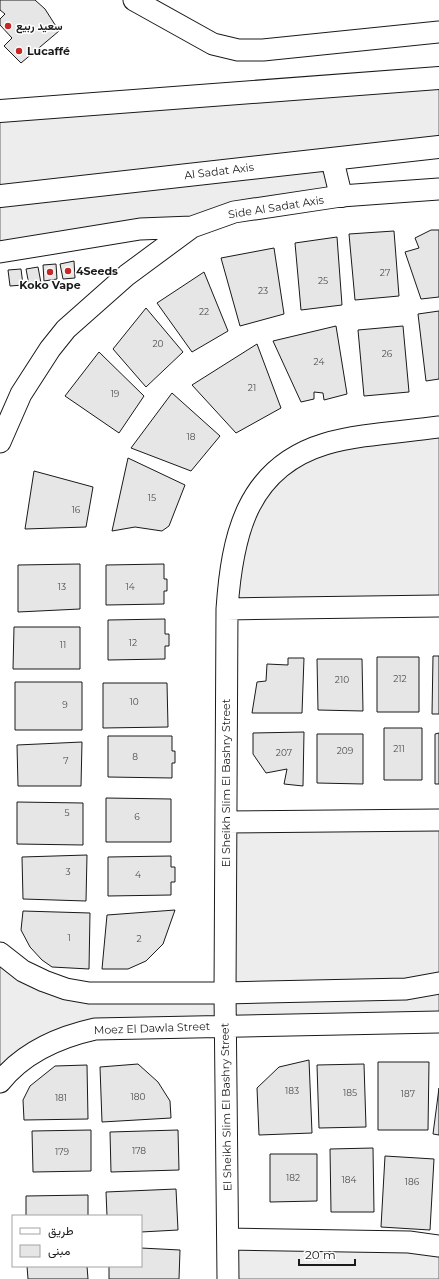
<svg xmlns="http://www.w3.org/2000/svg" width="439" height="1279" viewBox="0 0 439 1279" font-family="Montserrat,Vazirmatn,sans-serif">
<rect width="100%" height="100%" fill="#fff"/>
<!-- built -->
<path fill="#ededed" stroke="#6a6a6a" d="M439,74V147L332,159L341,196L0,252V111Z
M439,427V606L227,609L235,546L292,459Z
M439,820V1022L95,1029L0,1082V953L44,981L225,993L226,822Z
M228,1239L439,1246V1279H228Z"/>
<!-- building -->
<path fill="#e6e6e6" stroke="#1a1a1a" d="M0,0H35L45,9L59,31L21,63L4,46L12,38L0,25V19L5,14L0,10Z
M431,230H439V297L421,299L405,252L419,248L415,238Z
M394,231L399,296L355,300L349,234Z
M337,237L342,305L301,310L295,243Z
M274,248L284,314L240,326L221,258Z
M74,261L75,278L63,279L60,264Z
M56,264L57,279L44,281L43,265Z
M38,267L41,283L29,285L26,269Z
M21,269L23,285L10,286L8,270Z
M204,272L228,331L192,352L157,303Z
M146,308L183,352L146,387L113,349Z
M439,311V379L426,381L418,314Z
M336,326L347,394L324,400L323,393L314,392V399L301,402L273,341Z
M403,326L409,392L364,396L358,330Z
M257,344L281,408L236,433L192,385Z
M99,352L144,396L119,433L65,396Z
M172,393L220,436L191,471L131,448Z
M128,458L185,485L169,526L162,531L135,527L112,531Z
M34,471L93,487L86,527L25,529Z
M80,564V609L18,612V565Z
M164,564V579H167V591H164V604L106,605V565Z
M165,619V634H169V646H165V659L108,660V620Z
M14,627H80V669H13Z
M433,656H439V714H432Z
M377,657H419V712H377Z
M288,658H304L302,713H252L257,682L266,681L267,664L288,665Z
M317,659H362L363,711L318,710Z
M15,682H82V730H15Z
M103,683H167L168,727L103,728Z
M384,728H422V780H384Z
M304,732L303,786L284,784L287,769L266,773L253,754V733Z
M439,733V784H435V734Z
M317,734H363V784L317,783Z
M108,736H172V751H175V763H172V778L108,777Z
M82,742L81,786H18L17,745Z
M106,798L171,799V842H106Z
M17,802L83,803V845L17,844Z
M87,855L86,901L23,899L22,857Z
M171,856V867H175V882H171V895L108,896V857Z
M175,910L163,944L146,961L128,969H102L107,915Z
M23,911L90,913L89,969L52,967L42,960L30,947L21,930Z
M309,1060L312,1133L259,1135L257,1088L279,1067Z
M378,1062H429L428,1130H378Z
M138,1064L158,1082L170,1101L171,1118L102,1122L100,1067Z
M364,1064L366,1127L319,1128L317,1065Z
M87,1065L88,1119L24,1120L23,1100L30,1086L55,1066Z
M439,1088V1135L433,1134Z
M91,1130V1171L33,1172L32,1131Z
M178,1130L179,1170L111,1172L110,1132Z
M373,1148L374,1212H331L330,1149Z
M270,1154H317V1201L270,1202Z
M385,1156L434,1159L430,1230L381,1227Z
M176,1189L178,1230L141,1232V1216H107L106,1192Z
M88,1195V1216H26V1196Z
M141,1248L180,1250L179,1279H109V1266H141Z
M27,1266H87L88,1279H28Z"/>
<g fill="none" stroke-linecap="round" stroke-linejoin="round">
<!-- minor casing -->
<g stroke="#1a1a1a" stroke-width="23">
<path id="minor" d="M134,0L213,44L238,50H263L439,32
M0,252L140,229L192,227
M0,442L21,394L50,349L66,329L127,275L192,227L234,212L341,196L439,189
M227,609L439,606
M226,822L439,820
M0,953L23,971L44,981L66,989L89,993H225L406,989L439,983
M0,1082C24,1052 59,1037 95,1029L439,1022
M228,1239L409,1242L439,1246
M228,1279L225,993L227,609C232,537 246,468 325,444C359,434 403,432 439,427"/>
</g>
<!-- major casing -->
<g stroke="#1a1a1a" stroke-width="24">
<path id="major" d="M0,111L439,78
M332,159L341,196
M0,196L439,147"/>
</g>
<!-- minor -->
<use href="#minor" stroke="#fff" stroke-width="21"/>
<!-- major -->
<use href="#major" stroke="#fff" stroke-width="22"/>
</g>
<!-- markers -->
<g fill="#c62828" stroke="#fff" stroke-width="1.5">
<circle cx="8" cy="26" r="4"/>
<circle cx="19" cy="51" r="4"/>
<circle cx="68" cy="271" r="4"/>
<circle cx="50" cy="272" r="4"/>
</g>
<g text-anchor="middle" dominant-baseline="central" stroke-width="3" stroke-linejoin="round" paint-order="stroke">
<!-- number labels -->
<g font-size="9" fill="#4d4d4d">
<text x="385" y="272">27</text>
<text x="323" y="280">25</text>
<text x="263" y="290">23</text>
<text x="204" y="311">22</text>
<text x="158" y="343">20</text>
<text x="387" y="353">26</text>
<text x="319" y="361">24</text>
<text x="252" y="387">21</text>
<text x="115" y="393">19</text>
<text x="191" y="436">18</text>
<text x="152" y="497">15</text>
<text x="76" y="509">16</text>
<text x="62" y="586">13</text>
<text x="130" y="586">14</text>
<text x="133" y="642">12</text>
<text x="63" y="644">11</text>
<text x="400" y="678">212</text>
<text x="342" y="679">210</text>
<text x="134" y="701">10</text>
<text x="65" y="704">9</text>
<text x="399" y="748">211</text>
<text x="345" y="750">209</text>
<text x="284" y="752">207</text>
<text x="135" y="756">8</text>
<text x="66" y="760">7</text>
<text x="67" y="812">5</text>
<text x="137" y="816">6</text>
<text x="68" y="871">3</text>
<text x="138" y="874">4</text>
<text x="69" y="937">1</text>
<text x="139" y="938">2</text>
<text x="292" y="1090">183</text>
<text x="350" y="1092">185</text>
<text x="408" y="1093">187</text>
<text x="138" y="1096">180</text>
<text x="61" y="1097">181</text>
<text x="139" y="1150">178</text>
<text x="62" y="1151">179</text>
<text x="293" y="1177">182</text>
<text x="349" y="1179">184</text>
<text x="412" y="1181">186</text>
</g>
<!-- poi labels -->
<g font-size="11" font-weight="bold" fill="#1a1a1a" stroke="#fff" text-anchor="start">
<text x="16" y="26">سعيد ربيع</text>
<text x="27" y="51">Lucaffé</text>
<text x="76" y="271">4Seeds</text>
<text x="50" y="285" text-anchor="middle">Koko Vape</text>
</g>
<!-- street labels -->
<g font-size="11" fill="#1a1a1a" stroke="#fff">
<text transform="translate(219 171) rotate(-7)">Al Sadat Axis</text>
<text transform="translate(276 207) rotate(-9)">Side Al Sadat Axis</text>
<text transform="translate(226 783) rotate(-90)">El Sheikh Slim El Bashry Street</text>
<text transform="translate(152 1028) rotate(-2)">Moez El Dawla Street</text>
<text transform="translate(226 1107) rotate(-91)">El Sheikh Slim El Bashry Street</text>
</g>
</g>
<!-- legend -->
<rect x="12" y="1215" width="130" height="52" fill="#ffffff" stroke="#a3a3a3"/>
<rect x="20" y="1228" width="20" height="6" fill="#ffffff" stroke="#a3a3a3"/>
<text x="48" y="1235" font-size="12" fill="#1a1a1a">طريق</text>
<rect x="20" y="1245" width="20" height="12" fill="#e6e6e6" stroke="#a3a3a3"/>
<text x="48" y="1255" font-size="12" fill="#1a1a1a">مبنى</text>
<!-- scale -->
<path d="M299 1259v6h56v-6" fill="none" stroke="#1a1a1a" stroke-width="2"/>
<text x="305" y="1259" font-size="12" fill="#1a1a1a" stroke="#ffffff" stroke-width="3" paint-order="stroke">20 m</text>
</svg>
